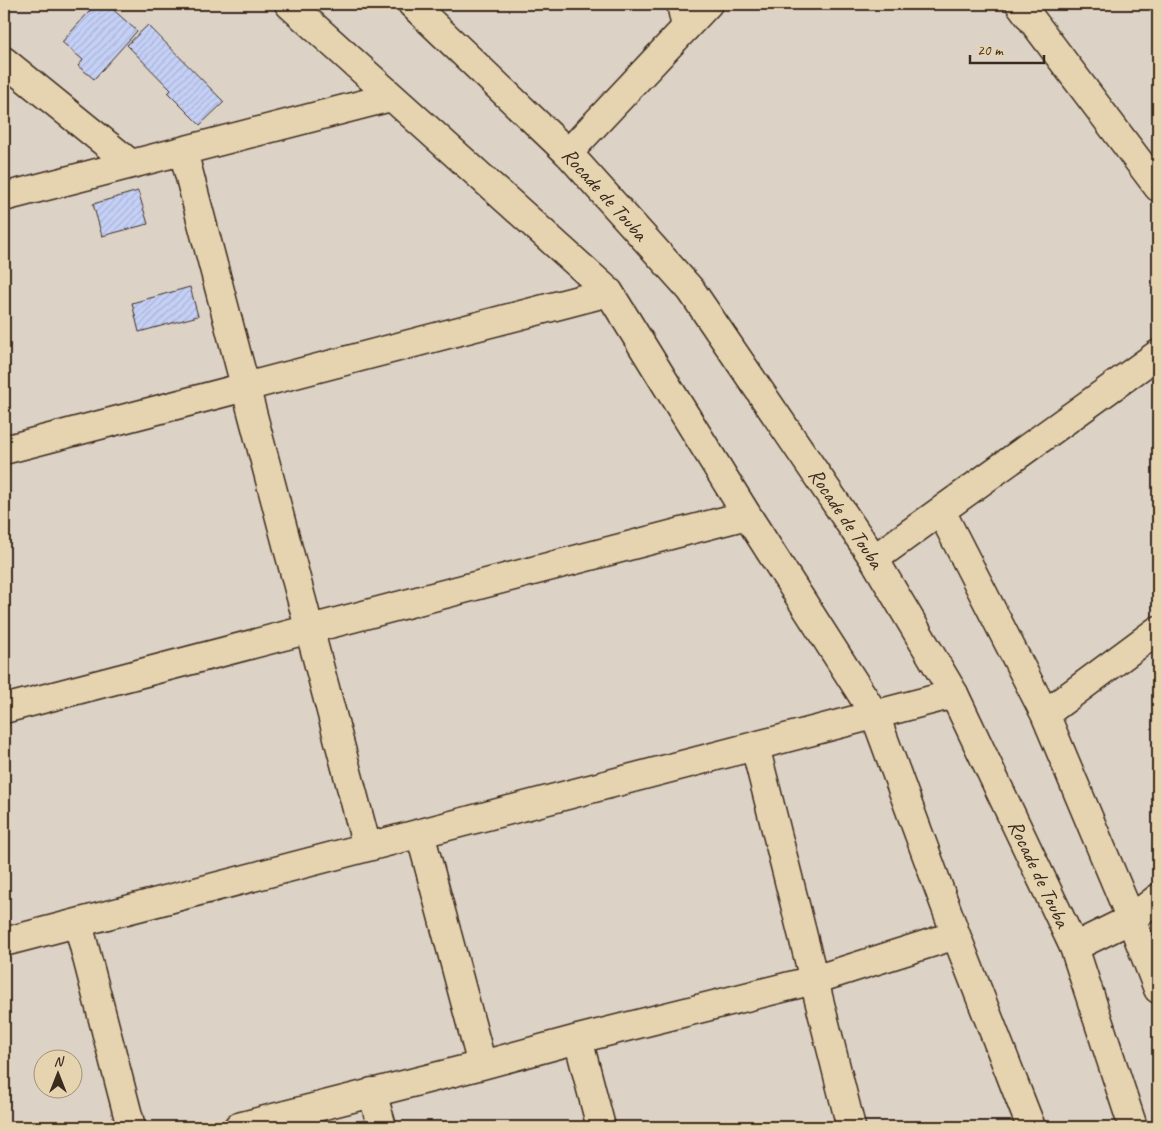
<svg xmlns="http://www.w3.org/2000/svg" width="1162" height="1131" viewBox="0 0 1162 1131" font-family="Caveat,sans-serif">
<defs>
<pattern id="building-hatch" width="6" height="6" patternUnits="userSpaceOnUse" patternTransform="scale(1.25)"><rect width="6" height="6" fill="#c5d0f7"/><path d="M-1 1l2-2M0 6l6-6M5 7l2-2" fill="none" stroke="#aab3d3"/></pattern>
</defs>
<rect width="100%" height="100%" fill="#dcd3c6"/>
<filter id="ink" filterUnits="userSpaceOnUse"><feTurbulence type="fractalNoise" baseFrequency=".02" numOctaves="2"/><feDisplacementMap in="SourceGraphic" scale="10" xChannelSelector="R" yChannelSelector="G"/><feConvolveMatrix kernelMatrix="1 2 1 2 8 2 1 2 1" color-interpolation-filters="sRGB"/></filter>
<g filter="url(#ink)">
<!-- building -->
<path fill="url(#building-hatch)" stroke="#3b2a1e" d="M96,4H107L137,31L94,79L78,66L83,60L62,42Z
M148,25L224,102L200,125L168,93L171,90L127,45Z
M138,191L148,224L102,236L93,204Z
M190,287L198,316L139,332L132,303Z"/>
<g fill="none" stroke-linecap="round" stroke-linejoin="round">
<!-- minor casing -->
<g stroke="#3b2a1e" stroke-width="31">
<path id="minor" d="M289,4L609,292L747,515L875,715L956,935L1031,1127
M681,4L686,27
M1020,4L1158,187
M4,61L131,164
M183,151L367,847
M4,197L391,97
M4,450L609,292
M941,511L1045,714L1131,919L1158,989
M874,559L1158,354
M4,709L747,515
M1045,714L1158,630
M755,746L851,1127
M420,833L482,1065
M78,923L131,1127
M4,942L954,694
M1074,947L1131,919L1158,898
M578,1039L601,1127
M372,1092L382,1127
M238,1127L482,1065L578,1039L814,980L956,935"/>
</g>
<!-- tertiary casing -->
<g stroke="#3b2a1e" stroke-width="31">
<path id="tertiary" d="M568,153L708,4"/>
</g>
<!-- primary casing -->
<g stroke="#3b2a1e" stroke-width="31">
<g id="primary">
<path id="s1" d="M412,4L568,153L691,290L874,559L954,694L1074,947L1133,1127"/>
</g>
</g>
<!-- minor -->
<use href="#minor" stroke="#e6d4b1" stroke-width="28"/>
<!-- tertiary -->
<use href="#tertiary" stroke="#e6d4b1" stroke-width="28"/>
<!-- primary -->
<use href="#primary" stroke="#e6d4b1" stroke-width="28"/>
</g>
</g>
<g text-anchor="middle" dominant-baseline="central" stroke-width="5" stroke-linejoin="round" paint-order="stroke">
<!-- street labels -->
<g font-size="21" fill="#3b2a1e" stroke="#e6d4b1">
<text stroke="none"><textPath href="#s1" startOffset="271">Rocade de Touba</textPath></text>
<text stroke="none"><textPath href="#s1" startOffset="676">Rocade de Touba</textPath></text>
<text stroke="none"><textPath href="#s1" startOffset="1081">Rocade de Touba</textPath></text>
</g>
</g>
<!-- margin -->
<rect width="1162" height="1131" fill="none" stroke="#e6d4b1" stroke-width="20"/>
<rect x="10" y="10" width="1142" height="1111" fill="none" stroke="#3b2a1e" stroke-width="2" filter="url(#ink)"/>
<!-- north arrow -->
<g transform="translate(58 1074)"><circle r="24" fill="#e6d4b1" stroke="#a29076"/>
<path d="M0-4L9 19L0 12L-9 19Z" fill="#3b2a1e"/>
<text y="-8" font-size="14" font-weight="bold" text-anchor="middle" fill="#3b2a1e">N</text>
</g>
<!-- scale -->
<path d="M970 55v8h74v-8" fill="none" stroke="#3b2a1e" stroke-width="2.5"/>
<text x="977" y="55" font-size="15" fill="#3b2a1e" stroke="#e6d4b1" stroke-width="4" paint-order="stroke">20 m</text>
</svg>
